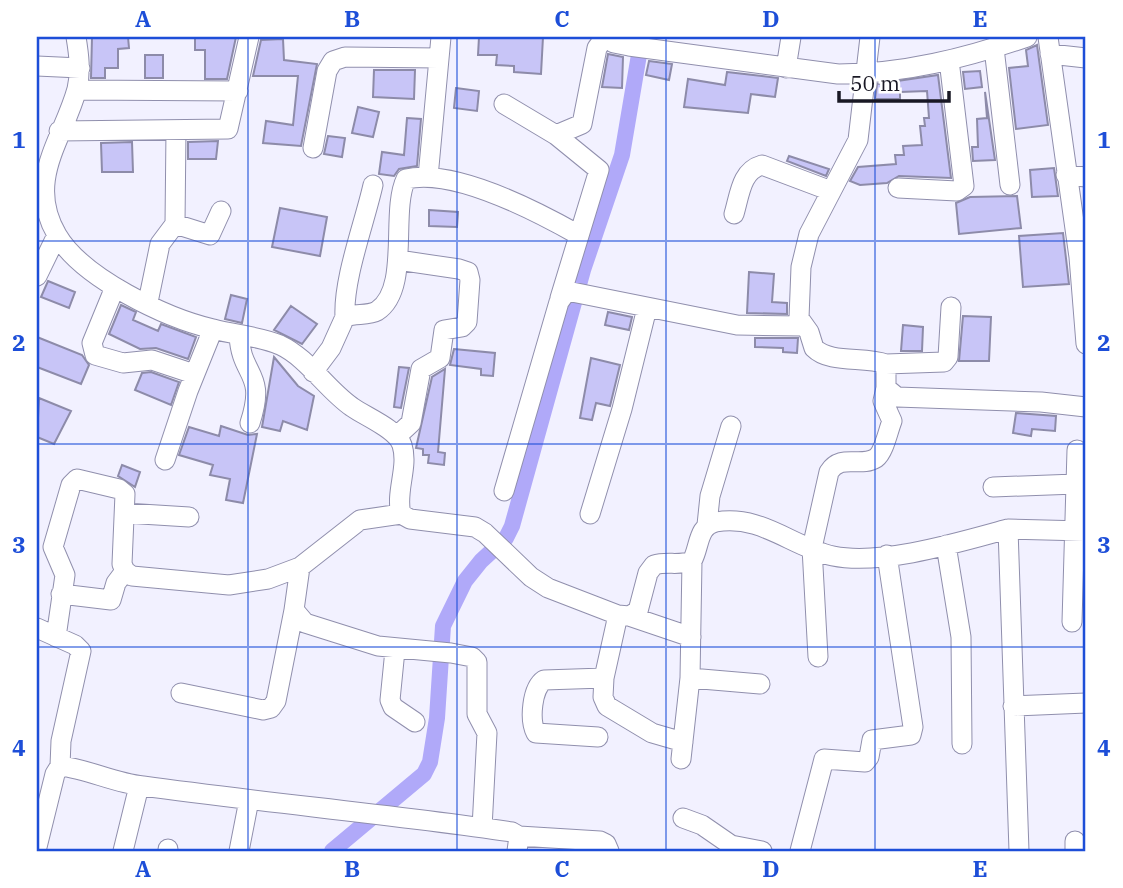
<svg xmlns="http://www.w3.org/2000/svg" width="1123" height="888" viewBox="0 0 1123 888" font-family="'IBM Plex Serif',serif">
<rect width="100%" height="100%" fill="#f2f1ff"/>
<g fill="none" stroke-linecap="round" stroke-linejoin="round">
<!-- canal -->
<path stroke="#b0a9f9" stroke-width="16" d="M332,851L424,774L430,762L437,718L443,626L465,581L481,561L506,538L512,526L583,270L622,155L642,37"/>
</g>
<!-- building -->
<path fill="#c8c5f7" stroke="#8d8ba9" stroke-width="2" d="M92,37H128L129,48L118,49V68H105V78H91Z
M195,37H236L227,79H205V50H195Z
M479,37H543L541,74L514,72V66L496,65L497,55H478Z
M283,39L284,60L317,64L301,146L263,143L266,121L293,125L298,76H253L261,40Z
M1037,45L1048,125L1016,129L1009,68L1028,66L1026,50Z
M608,54L623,57L622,88L602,87Z
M145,55H163V78H145Z
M649,61L672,64L669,80L646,75Z
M374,70H415L414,99L373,97Z
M980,71L982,87L965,89L963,72Z
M727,72L778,78L775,97L751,94L748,113L684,107L688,79L725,85Z
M938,75L951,178L899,176L887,183L860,185L850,181L858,167L896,164L895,155H904L903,146L922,145L920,126H925L924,118H929L927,91L900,92V99H875L877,84Z
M456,88L479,91L477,111L454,108Z
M985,92L995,160L973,161L972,147H978L977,119L987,118Z
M358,107L379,112L373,137L352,133Z
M407,118L421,119L417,166L399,169L394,176L379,174L382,152L404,155Z
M328,136L345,138L342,157L324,154Z
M218,141L216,159H188V142Z
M132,142L133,172H102L101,143Z
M789,156L829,169L826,176L787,161Z
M1054,168L1058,196L1032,197L1030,170Z
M1017,196L1021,228L959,234L956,203L970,197Z
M280,208L327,217L320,256L272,247Z
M429,210L458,212L457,227L429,226Z
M1063,233L1069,284L1023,287L1019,236Z
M749,272L774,274L772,302L787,303V314L747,313Z
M48,281L75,292L69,308L41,297Z
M231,295L247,299L242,323L225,319Z
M121,305L136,312L133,320L158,331L161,324L196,337L188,359L156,348L140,349L109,334Z
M291,306L317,324L302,344L274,330Z
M608,312L632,317L629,330L605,325Z
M963,316L991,317L989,361H959Z
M903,325L923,327L922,351H901Z
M37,337L82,355L89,365L81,384L37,367Z
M755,338H798L797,353L783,352V348L755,347Z
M454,349L495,353L493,376L481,375V369L450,365Z
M274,357L298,386L314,396L307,430L283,421L280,431L262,427Z
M591,358L620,365L610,406L596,403L592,420L580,418Z
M399,367L409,368L401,408L394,407Z
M445,369L438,452L445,453L444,465L428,463L429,455H423V449L416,448L432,377Z
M151,372L179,382L171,405L135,390L142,373Z
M39,398L71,411L54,444L37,437Z
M1016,413L1056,416L1055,431L1032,429L1031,436L1013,433Z
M221,426L248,435L257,434L243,503L226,500L230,479L210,475L213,465L179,455L189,427L219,436Z
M122,465L140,472L135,487L118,476Z"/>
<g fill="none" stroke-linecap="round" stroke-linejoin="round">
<!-- minor casing -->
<g stroke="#908fad" stroke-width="21">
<path id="minor" d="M76,37C79,55 81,71 77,89C63,140 25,180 57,235C82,278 166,318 213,329C235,335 259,336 280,345C308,358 327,390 352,407C366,417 397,429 402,445C409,467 395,492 401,514L410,519L475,527L485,533L531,577L548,588L618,615L629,616L638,611L648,573L654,565C667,561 679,566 692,561C700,547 697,526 716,522C761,514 792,547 833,556C882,566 960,542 1008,529L1019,851
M605,37L614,43L629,46L838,74C903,74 966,58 1027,37
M870,37L858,140L809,234L801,267L799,318L809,332L814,348C830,364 864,356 886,364V388L897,397L1041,402L1086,407
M1048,37L1079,257L1086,344
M994,48L1010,185
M1050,54L1086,58
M37,66L80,68
M786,68L791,37
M77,90L238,91
M504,104L556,135L599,170L560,298
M59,131L228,129L249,37
M556,135L582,124L597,48L605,37
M313,148L327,71L333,61L345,57L439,58
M1066,175L1086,177
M428,177L441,37
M898,188L957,191L964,186L949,60
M734,214C740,194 741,171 762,165L831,191
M175,224L210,235L221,211
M37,276L57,235
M115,287L92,343L95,355L123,363L152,360L194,374
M148,302L160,244L175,224L176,130
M345,317C343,279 364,225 373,185
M239,335C241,378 267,371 250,423
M886,364L944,362L948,357L951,307
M313,372L331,348L345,317C355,313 368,316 377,311C411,289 390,212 406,179C454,168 536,211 577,234
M397,436L411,423L421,369L440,358L444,330L462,327L467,322L470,280L468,272L459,269L398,260
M165,460L188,391L213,329
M993,487L1076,484
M504,491L559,302L567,291L737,325L802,326
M125,513L189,517
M590,514L622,409L647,308
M707,525L710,496L731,426
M1008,529L1084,531
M946,545L961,637L962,744
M300,567L294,610L305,623L378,646L451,653L472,657L477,662V714L487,733L482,828
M61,594L111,600L116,583L125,571
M618,615L604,678L603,697L607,706L652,733L683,742
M629,616L691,637
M1072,622L1077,450
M37,628L75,645L81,651L61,741L60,766
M56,637L65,575L53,547L71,485L77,479L119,489L125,494L122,564L125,571L132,576L229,585L268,579L300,567L360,520L401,514
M395,650L390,700L393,707L415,722
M818,657L812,548L829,472C841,453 860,468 876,458C884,452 888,431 892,421L883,401L886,388
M690,678L760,684
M181,693L263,710L271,708L276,701L294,610
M1013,706L1086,703
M598,737L536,733C529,720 532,688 544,680L604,678
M681,759L690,678L692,561
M683,818L702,825L731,845L762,851
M519,836L600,841L606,844L609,851
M1075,841V851
M37,847L55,774L60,766C88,769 114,783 143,786C266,803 389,814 512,832L519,836L517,851
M168,849V851
M123,851L139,786
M239,851L249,800
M800,851L824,759L865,762L869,757L872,740L911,735L913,727L887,555"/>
</g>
<!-- minor -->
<use href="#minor" stroke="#fff" stroke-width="19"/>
</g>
<!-- grid -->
<path fill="none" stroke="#1d4ed8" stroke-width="2" stroke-opacity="0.55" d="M248,37V851M457,37V851M666,37V851M875,37V851M37,241H1086M37,444H1086M37,647H1086"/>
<!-- border -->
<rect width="1123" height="888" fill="none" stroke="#ffffff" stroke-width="77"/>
<!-- scale -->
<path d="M839 91v10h110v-10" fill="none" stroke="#191824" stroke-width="3.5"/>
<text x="850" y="91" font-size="21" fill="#191824" stroke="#ffffff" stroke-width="5" paint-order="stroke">50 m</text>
<rect x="38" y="38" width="1046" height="812" fill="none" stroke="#1d4ed8" stroke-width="2.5"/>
<g font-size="23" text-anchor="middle" font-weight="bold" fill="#1d4ed8">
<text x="143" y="27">A</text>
<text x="352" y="27">B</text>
<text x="562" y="27">C</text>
<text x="771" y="27">D</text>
<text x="980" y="27">E</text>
<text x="19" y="148">1</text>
<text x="1104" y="148">1</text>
<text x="19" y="351">2</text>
<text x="1104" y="351">2</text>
<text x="19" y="553">3</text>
<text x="1104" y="553">3</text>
<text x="19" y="756">4</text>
<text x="1104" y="756">4</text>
<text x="143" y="877">A</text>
<text x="352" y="877">B</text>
<text x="562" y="877">C</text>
<text x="771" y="877">D</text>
<text x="980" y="877">E</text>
</g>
</svg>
